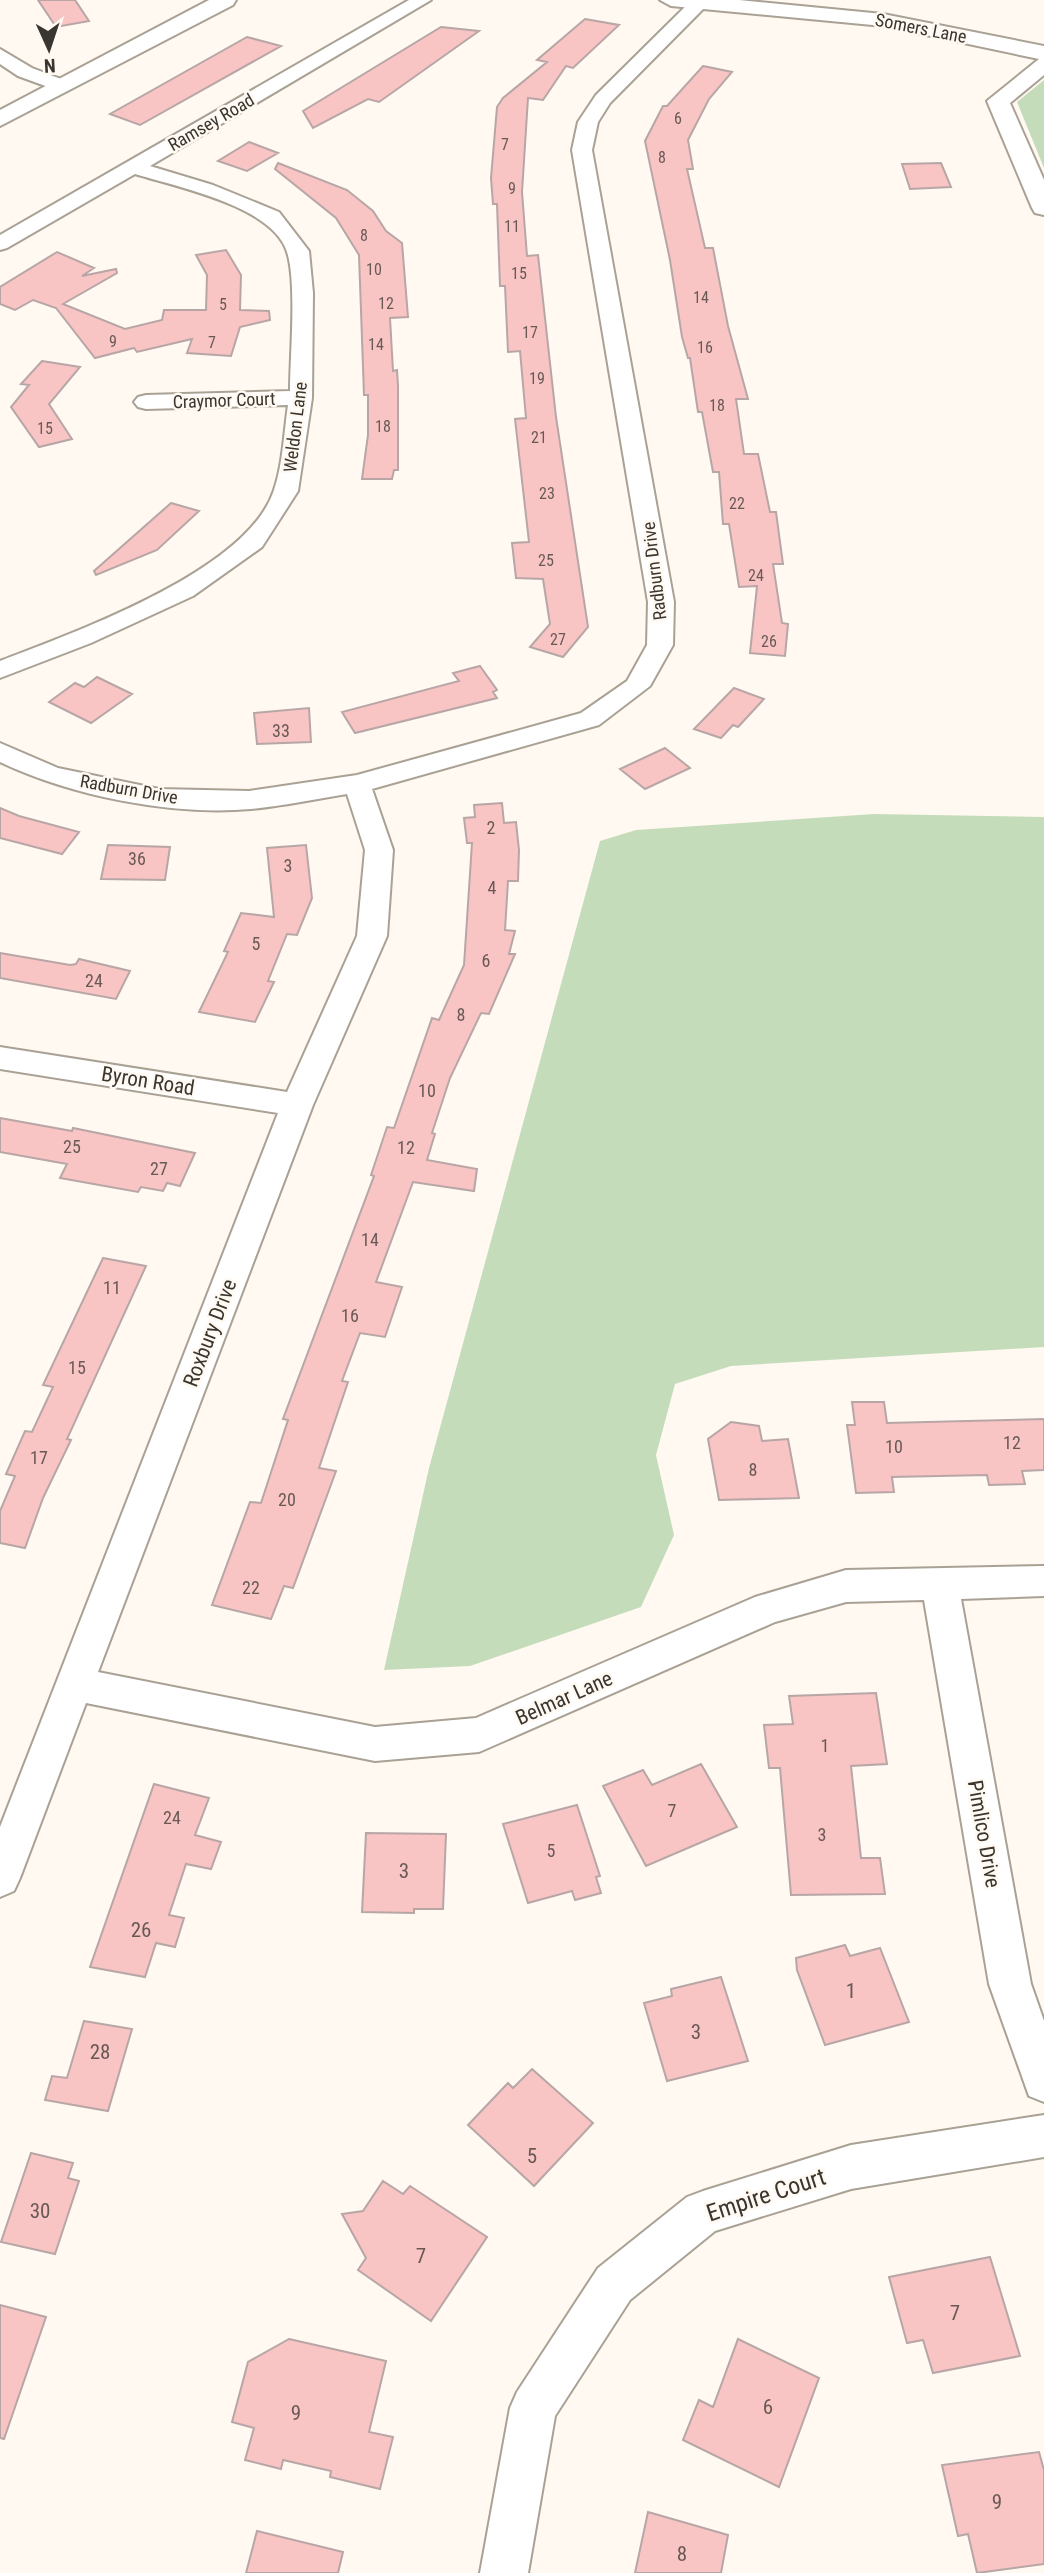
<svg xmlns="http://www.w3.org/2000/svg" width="1044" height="2573" viewBox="0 0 1044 2573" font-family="'Roboto Condensed',sans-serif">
<rect width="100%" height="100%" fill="#fff9f1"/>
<!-- green -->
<path fill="#c5dcba" d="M1044,80V168L1017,102Z
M874,814L1044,817V1347L731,1366L675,1384L656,1455L674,1535L641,1607L470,1666L384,1670L429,1468L600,841L636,830Z"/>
<!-- building -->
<path fill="#f8c5c4" stroke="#b8a6a6" stroke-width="2" d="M38,0H75L89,21L56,27Z
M585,19L619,25L573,68L566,66L543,100L528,98L522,192L527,256L538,255L556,417L588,627L563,657L530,647L550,624L543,579L516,578L512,543L529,542L515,419L526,418L520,351L508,352L505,286H500L497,204H493L491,178L497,107L503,98L547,62L537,60Z
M441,27L479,31L379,102L368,99L313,128L303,111Z
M247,37L281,46L140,125L110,114Z
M703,66L732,72L709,99L688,140L693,169H687L705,248H713L728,326L748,399H736L744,454H758L770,512H776L783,564H773L782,623L788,624L785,656L750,653L757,586L739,587L729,524H723L719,472H713L702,412H698L690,358H688L682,337L670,260L645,141L663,106H667Z
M249,142L278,153L247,171L218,161Z
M278,163L347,190L373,211L386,231L402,243L408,317L390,318L393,371L397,370L398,386V470H394L392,479H362L368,435V395H364L359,255L336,218L275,169Z
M941,163L951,187L910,189L902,164Z
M226,250L241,275L240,310L269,311L270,320L240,327L231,356L187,353L192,339L137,352L134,348L95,358L56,308L33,300L15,310L0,304V287L57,252L94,268L82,276L116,269L117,273L63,304L125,329L162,320L164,310H206L207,275L196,255Z
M42,361L80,367L49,404L72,439L39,447L11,407L29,385L21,384Z
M171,503L199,511L157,550L96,575L94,571Z
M480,666L497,690L493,692L497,698L355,733L342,712L459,681L453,673Z
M97,677L132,694L91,723L49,702L75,683L84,687Z
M734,688L764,699L738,727L733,725L721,738L694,729Z
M309,708L311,742L257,744L254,713Z
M665,748L690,768L645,789L620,769Z
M502,803L504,823L516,822L519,850L518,881H508L505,930L515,931L509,954H515L489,1014L481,1013L450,1078L432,1133L435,1134L427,1160L477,1169L474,1191L413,1182L376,1282L402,1287L385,1337L360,1333L342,1381L348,1382L319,1468L336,1471L293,1588L284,1586L271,1619L212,1605L250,1502L261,1503L288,1420L283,1419L374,1176L371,1175L387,1127L394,1128L432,1018L439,1020L464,965L472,843H467L464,818L475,817L474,805Z
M0,808L19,816L79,832L62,854L0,838Z
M108,845L170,847L165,880L101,879Z
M306,845L312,898L297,935L287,934L268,981L274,982L255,1022L199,1012L228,952L224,951L241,913L274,917L267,848Z
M0,953L70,965L76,964L79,959L130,971L116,999L0,978Z
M0,1118L72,1131L73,1128L195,1153L180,1186L167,1183L163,1191L141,1187L138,1192L60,1178L67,1164L0,1152Z
M103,1258L146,1266L67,1439L71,1440L43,1498L25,1548L0,1543V1511L15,1476L6,1474L25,1431L32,1432L53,1387L43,1385Z
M852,1402H884L887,1423L1044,1419V1470L1022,1471L1025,1484L989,1485L987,1475L892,1477L894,1492L856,1493L847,1425H855Z
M731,1422L759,1426L762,1441L788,1439L799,1498L719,1500L708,1439Z
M876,1693L887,1764L851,1766L861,1858H880L885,1894L791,1895L780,1768H769L764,1725L793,1724L789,1696Z
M701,1764L737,1827L646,1866L603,1786L643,1770L652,1785Z
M154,1784L209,1798L195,1835L221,1842L211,1869L186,1864L169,1915L184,1918L175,1947L156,1943L145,1977L90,1967Z
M577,1805L600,1876L596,1877L601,1893L575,1900L572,1891L528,1903L503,1824Z
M366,1833L446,1834L443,1909H414V1913L362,1912Z
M845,1945L850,1956L880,1948L909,2022L825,2045L797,1970L796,1958Z
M721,1977L748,2061L667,2081L644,2003L672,1996L671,1989Z
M84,2021L132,2029L108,2111L45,2100L52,2076L67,2078Z
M532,2069L593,2123L534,2186L468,2125L508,2083L513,2088Z
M31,2153L73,2163L68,2178L79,2181L55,2254L1,2242Z
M383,2181L403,2194L410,2186L487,2237L431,2321L358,2270L366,2258L342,2214L363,2211Z
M990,2257L1020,2356L933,2373L923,2340L907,2343L889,2277Z
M0,2305L46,2317L4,2439L0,2438Z
M289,2339L386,2361L369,2432L393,2437L380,2489L330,2477L331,2471L283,2460L281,2469L245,2460L254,2428L232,2422L248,2362Z
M738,2339L819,2378L779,2487L683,2440L699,2400L713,2407Z
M1039,2452L1044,2470V2564L977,2573L968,2534L958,2536L942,2465Z
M648,2512L728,2535L721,2573H635Z
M257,2531L343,2552L338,2573H246Z"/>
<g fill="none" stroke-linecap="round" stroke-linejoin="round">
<!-- minor casing -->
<g stroke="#a9a194" stroke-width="4">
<path id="minor" d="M409,0H431L150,166L213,185L279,212L309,251L313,293L312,398L298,491L262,547L193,596L91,643L0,678V661C75,632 248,571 274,490C283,464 284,432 288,405L146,409L138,407L134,402L138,397L146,395L290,391C290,357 297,282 287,252C273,206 177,187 135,174L7,248L0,250V235Z
M692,0H706L708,4L610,103L598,122L592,150L674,602L673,645L650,686L599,725L372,789L393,850L387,936L313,1105L98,1672L375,1727L476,1718L755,1597L846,1570L1044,1566V1596L961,1599L1031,1984L1044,2021V2102L1029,2096L989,1984L924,1600L846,1602L775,1622L479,1752L375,1761L86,1703L20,1878L14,1891L0,1897V1827L278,1113L0,1069V1047L287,1092L357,936L365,850L347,794C315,799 283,806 251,809C171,816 72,796 0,762V743L58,768L159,789L249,791L357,775L581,713L627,681L647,645L648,602L572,150L578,122L596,95Z
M0,49L32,68L69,82L72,86L62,92L18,76L0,64Z
M1044,2115V2157L851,2189L715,2231L630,2300L555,2416L528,2573H480L510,2408L517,2392L598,2268L687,2197L703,2191L851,2145Z"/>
</g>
<!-- tertiary casing -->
<g stroke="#a9a194" stroke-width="4">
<path id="tertiary" d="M660,0H739L883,14L1044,46V75L1010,103L1044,180V215L1035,213L1032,208L987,101L1039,59L883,26L671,6Z"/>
</g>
<!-- secondary casing -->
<g stroke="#a9a194" stroke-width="4">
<path id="secondary" d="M209,0H236L233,5L0,126V110Z"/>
</g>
<!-- minor -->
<use href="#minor" fill="#fff" fill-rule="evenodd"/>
<!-- tertiary -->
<use href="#tertiary" fill="#fff" fill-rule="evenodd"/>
<!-- secondary -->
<use href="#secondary" fill="#fff" fill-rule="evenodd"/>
</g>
<g text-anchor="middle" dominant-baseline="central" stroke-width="5" stroke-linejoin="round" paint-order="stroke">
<!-- far-number labels -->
<g font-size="16" fill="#695955">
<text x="678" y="118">6</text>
<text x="505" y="144">7</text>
<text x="662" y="157">8</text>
<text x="512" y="188">9</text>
<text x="512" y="226">11</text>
<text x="364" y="235">8</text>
<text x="374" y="269">10</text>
<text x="519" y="273">15</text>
<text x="701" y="297">14</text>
<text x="386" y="303">12</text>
<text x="223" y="304">5</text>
<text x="530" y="332">17</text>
<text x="113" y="341">9</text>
<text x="212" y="342">7</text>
<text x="376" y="344">14</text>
<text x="705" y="347">16</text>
<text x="537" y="378">19</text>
<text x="717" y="405">18</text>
<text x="383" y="426">18</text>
<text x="45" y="428">15</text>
<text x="539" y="437">21</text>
<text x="547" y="493">23</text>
<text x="737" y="503">22</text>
<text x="546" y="560">25</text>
<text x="756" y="575">24</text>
<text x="558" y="639">27</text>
<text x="769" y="641">26</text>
</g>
<!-- far-street labels -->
<g font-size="18" fill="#393530" stroke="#fff9f1">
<text transform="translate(921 28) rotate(11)">Somers Lane</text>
<text transform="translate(211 122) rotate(-30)">Ramsey Road</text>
<text transform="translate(224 400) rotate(-2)">Craymor Court</text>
<text transform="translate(295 427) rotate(-83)">Weldon Lane</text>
<text transform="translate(654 571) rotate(-97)">Radburn Drive</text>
<text transform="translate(129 789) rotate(10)">Radburn Drive</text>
</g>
<!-- number labels -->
<g font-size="18" fill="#695955">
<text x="281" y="730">33</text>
<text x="491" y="827">2</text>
<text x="137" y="858">36</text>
<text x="288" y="865">3</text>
<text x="492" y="887">4</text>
<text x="256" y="943">5</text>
<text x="486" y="960">6</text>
<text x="94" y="980">24</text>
<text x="461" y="1014">8</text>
<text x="427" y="1090">10</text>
<text x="72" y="1146">25</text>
<text x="406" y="1147">12</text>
<text x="159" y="1168">27</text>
<text x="370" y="1239">14</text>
<text x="112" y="1287">11</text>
<text x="350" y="1315">16</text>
<text x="77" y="1367">15</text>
<text x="1012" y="1442">12</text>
<text x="894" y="1446">10</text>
<text x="39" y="1457">17</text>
<text x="753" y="1469">8</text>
<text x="287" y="1499">20</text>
<text x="251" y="1587">22</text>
<text x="825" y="1745">1</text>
<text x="672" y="1810">7</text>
<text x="172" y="1817">24</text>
<text x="822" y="1834">3</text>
<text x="551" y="1850">5</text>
</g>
<!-- street labels -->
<g font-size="21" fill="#393530" stroke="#fff9f1">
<text transform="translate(148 1081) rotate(9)">Byron Road</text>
<text transform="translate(210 1333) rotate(-69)">Roxbury Drive</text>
<text transform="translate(564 1698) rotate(-24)">Belmar Lane</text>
<text transform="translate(984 1834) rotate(80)">Pimlico Drive</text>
</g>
<!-- near-number labels -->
<g font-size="21" fill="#695955">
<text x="404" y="1871">3</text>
<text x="141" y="1930">26</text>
<text x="851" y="1991">1</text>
<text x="696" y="2032">3</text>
<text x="100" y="2052">28</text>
<text x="532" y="2156">5</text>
<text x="40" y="2211">30</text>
<text x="421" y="2256">7</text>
<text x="955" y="2313">7</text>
<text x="768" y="2407">6</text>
<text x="296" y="2413">9</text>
<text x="997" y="2502">9</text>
<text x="682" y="2554">8</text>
</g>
<!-- near-street labels -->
<g font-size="24" fill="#393530" stroke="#fff9f1">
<text transform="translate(766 2195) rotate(-18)">Empire Court</text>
</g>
</g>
<!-- north arrow -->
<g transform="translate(49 49) rotate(177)" stroke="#fff9f1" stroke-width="5" paint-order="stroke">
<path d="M0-5L12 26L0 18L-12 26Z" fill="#393530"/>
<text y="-10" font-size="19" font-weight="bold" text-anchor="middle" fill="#393530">N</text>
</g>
</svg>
